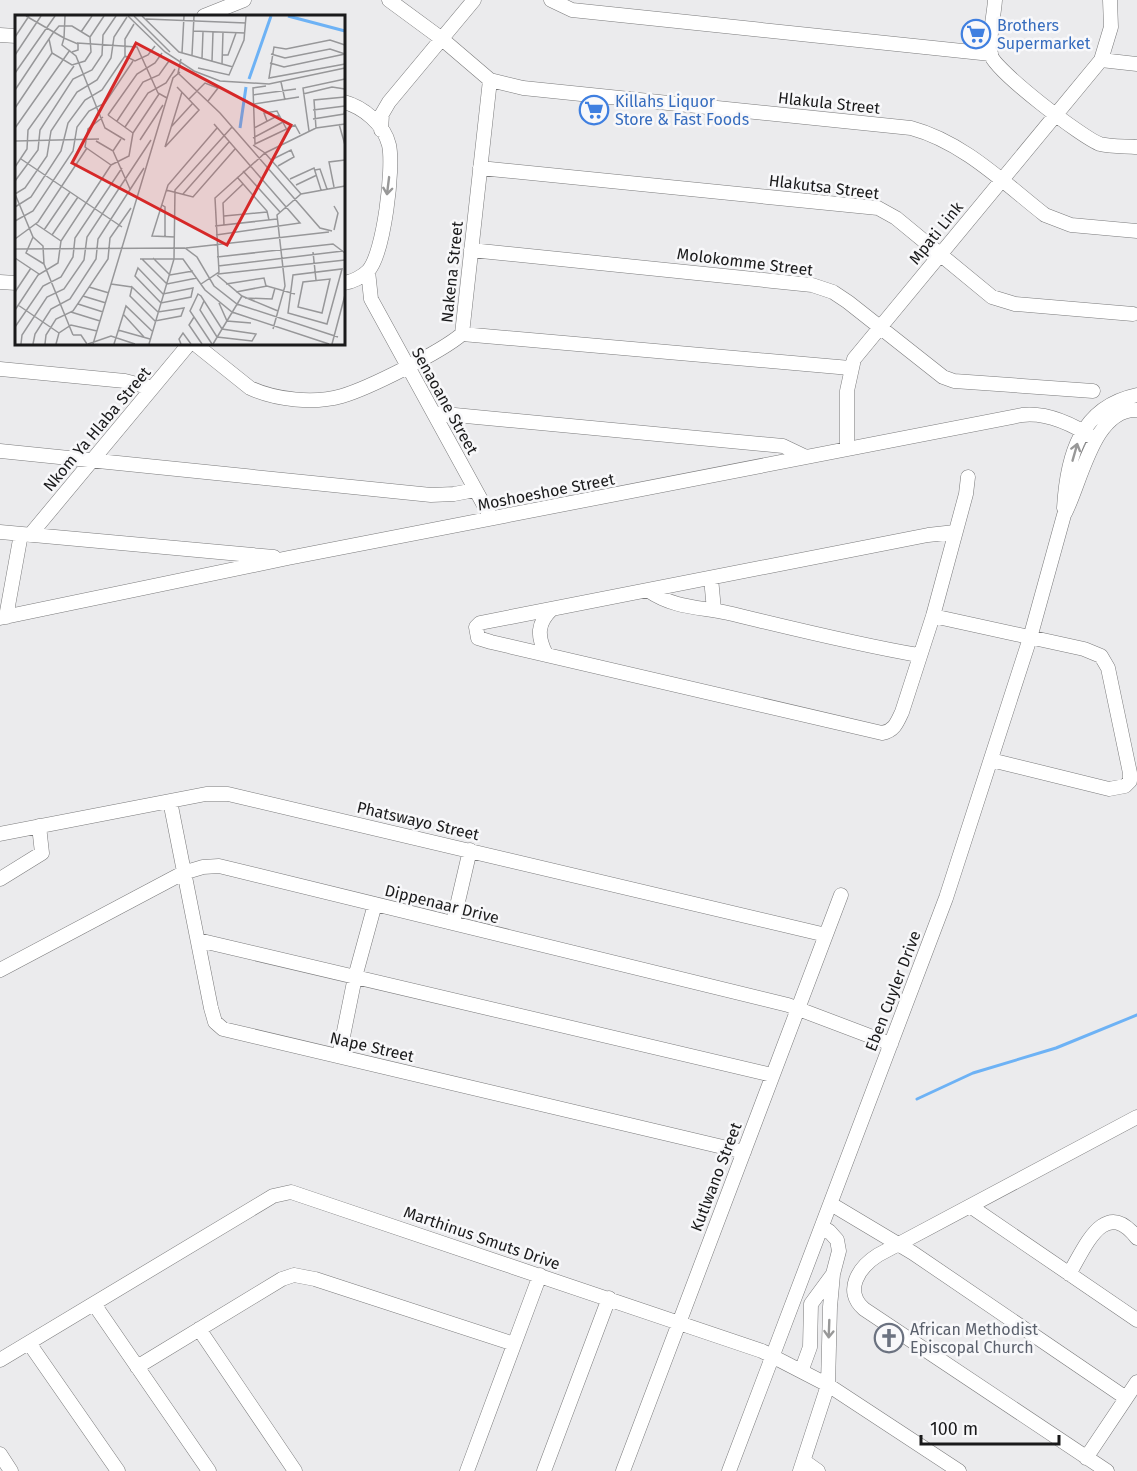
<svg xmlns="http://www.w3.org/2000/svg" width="1137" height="1471" viewBox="0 0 1137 1471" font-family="'Fira Sans',sans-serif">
<rect width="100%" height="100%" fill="#ebebed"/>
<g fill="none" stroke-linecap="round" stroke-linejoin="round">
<!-- stream -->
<path stroke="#6db2f5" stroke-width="3" d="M917,1099L973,1073L1056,1048L1137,1015"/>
<!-- minor casing -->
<g stroke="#7a7a7b" stroke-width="15">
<path id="minor" d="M389,0L442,39L490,80L523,88L911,128C963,142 1003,182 1045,215L1071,225L1137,231
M551,0L572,10L991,54
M995,0C994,16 988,39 991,55C994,70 1084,139 1100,144C1112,147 1125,146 1137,147
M204,16L244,0
M0,35L16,36
M1101,60L1137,64
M344,102C363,107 384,124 389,145C394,167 384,254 368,271C362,277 352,282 344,283
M381,130L382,114L389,102L474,0
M480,168L878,208L896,218L992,297L1015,304L1133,314
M471,250L812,285L833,292L848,302L943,377L954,381L1093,391
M368,271L371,299L491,518
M0,282L16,283
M462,334L850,368
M195,344L250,388C276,400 314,404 342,396C369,388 441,352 462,334L490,80
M0,369L125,381L152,388
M434,413L783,446L804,456
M847,448V391L854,359L1101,60L1111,27L1110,0
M0,451L431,495L454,494L475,490
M1064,508C1067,456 1080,407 1137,395
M0,532L274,557
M955,532L928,535L480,623L476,627L478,638L491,642L882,733C894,731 897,723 902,712L933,616L966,494L968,477
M30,535L189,344
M711,578L714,610
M649,591C674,608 700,607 728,613C791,628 854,644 918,655
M933,616L1084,649L1101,656L1108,668L1130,773V781L1125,786L1109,789L991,760
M6,617L21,534
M0,618L288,558L1022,415C1047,412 1074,425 1095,439
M546,654C537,636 537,623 552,609
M170,801L211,1008L215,1022L223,1029L744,1152
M0,834L206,794H228L826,935
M0,879L42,853L39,826
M453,923L470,850
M198,940L772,1075
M0,970L183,873L203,867L219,866L788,1005L891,1044
M339,1056L355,977L375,904
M831,1204L913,1253L1126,1398
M970,1206L1137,1320
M1069,1274C1085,1248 1104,1196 1137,1238
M94,1304L209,1471
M199,1329L295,1471
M29,1343L118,1471
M0,1360L273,1196L291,1192L762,1351L828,1385L959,1471
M137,1367L282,1279L294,1275L315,1279L514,1344
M802,1369L810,1347L811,1304L833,1274
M0,1454L11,1471
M1086,1458L1137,1382
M804,1461L818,1471
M467,1471L540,1275
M544,1471L609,1298
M623,1471L841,895
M729,1471L946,898L1030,638L1064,515C1081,484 1093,408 1137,410
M800,1471L828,1385L830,1307L833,1274L839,1251L837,1240L829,1231L822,1227
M1107,1471L864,1309C843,1291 859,1267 878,1255L1137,1117"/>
</g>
<!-- minor -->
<use href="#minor" stroke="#fff" stroke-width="14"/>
</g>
<!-- one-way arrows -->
<defs><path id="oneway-shaft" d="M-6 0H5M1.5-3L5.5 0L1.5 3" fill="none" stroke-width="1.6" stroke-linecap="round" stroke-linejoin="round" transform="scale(1.5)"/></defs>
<g stroke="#989898">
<use href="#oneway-shaft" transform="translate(388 186) rotate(97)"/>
<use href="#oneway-shaft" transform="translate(1075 452) rotate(-74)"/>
<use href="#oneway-shaft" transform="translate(829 1329) rotate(92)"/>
</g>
<!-- icons -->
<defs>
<g id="supermarket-ring" transform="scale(1.5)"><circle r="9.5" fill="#f8f8fa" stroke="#3f7fe0" stroke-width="1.5"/><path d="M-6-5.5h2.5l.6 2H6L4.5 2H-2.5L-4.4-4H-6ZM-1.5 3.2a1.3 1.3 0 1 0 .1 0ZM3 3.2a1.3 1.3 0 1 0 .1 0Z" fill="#3f7fe0"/></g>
<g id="church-ring" transform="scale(1.5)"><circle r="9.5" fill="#f8f8fa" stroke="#6b7280" stroke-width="1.5"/><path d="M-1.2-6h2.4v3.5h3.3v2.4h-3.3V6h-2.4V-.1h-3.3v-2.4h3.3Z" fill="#6b7280"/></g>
</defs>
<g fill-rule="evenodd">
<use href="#supermarket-ring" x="976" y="34"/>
<use href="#supermarket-ring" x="594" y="110"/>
<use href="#church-ring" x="889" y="1338"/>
</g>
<g text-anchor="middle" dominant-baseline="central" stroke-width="5" stroke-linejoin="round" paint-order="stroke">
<!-- shop labels -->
<g font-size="16" fill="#366cbe" stroke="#f8f8fa" text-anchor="start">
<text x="997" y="25">Brothers<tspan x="997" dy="18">Supermarket</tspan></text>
<text x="615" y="101">Killahs Liquor<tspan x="615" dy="18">Store &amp; Fast Foods</tspan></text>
</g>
<!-- street labels -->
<g font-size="16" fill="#1a1a1b" stroke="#f8f8fa">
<text transform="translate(829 103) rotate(6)">Hlakula Street</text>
<text transform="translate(824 187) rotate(7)">Hlakutsa Street</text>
<text transform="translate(936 233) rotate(-51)">Mpati Link</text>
<text transform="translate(745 262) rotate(7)">Molokomme Street</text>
<text transform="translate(452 272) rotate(-84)">Nakena Street</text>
<text transform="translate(445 401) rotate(61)">Senaoane Street</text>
<text transform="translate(97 429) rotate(-50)">Nkom Ya Hlaba Street</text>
<text transform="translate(546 492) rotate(-11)">Moshoeshoe Street</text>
<text transform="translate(418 821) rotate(13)">Phatswayo Street</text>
<text transform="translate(442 904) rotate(14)">Dippenaar Drive</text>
<text transform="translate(893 991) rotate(-69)">Eben Cuyler Drive</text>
<text transform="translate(372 1047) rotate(13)">Nape Street</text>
<text transform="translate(716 1177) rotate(-69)">Kutlwano Street</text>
<text transform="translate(482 1238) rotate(19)">Marthinus Smuts Drive</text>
</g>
<!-- worship labels -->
<g font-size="16" fill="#5b616d" stroke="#f8f8fa" text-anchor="start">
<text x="910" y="1329">African Methodist<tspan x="910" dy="18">Episcopal Church</tspan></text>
</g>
</g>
<!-- overview -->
<g transform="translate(15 15)">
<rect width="330" height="330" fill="#ebebed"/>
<path fill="none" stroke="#6db2f5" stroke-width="3" d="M273,1L330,16M234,64L256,1M225,113L231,72"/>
<path fill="none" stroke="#979799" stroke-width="1.5" d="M11,1L49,23M113,1L150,37L179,56L205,66L254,69L330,53M119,1L155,37M127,1L164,37L218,52M131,4L231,8M119,9L110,24V41L120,46L133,40L140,31M178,16L230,18M66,17L77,1M0,22L14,1M75,22L89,1M49,23L50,1M62,28L122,32L143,78L152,83M330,30L315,25L271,34L259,32L254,63L330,49M57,37L63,35V29L49,23L47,30L61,41L90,113L110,125M167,38L169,1M256,39L270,43L315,34L330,39M0,40L26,1M177,40L179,1M207,40H213L221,18M187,43L188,17M166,44L163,58L205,98L305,213L317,216M197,46L198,17M255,48L269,52L330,39M207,49L208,17M183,53L214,60L229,25L231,1M0,58L40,1M266,67L270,85M251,71L238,73L240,129L280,110L285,119M0,75L38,18L44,11H57L75,22L76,37L70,46L57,50L37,38L34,24M288,79L317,72L330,74M238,80L281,74M174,84L190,68L203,73L193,86M239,89L284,82M0,93L37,38M298,95L330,91M93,100L122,59L140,48L147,38M93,100L118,118M88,102L73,114L70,132L96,150M298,104L329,99L330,94M102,106L128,67L144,60L154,46M252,106L249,98L262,96L272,115M199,109L285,208L201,220M324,109L330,130M110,112L133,78L151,68L160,54M156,112L178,88M0,113L55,35M239,113L264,100M301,113L299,85L330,82M294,116L288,73L330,64M118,118L144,79M238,123L268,107M125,125L148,90M1,126L84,124M81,126L98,136L106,124M238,130L250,138L286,179M150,132L184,95L162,72M150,132L167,77M98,136L115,174M6,144L107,212M256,145L276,135L279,142L263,151M96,150L114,141L118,118M0,152L12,134L13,115L59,51M300,155L305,154L312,174M228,156L265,197M222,162L252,196L254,205M275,164L299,153L306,175M0,166L23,135L25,115L58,64L77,55L87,40L88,20L101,1M281,170L302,160M319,172L314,147L330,145M151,175L178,182L220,134M0,179L10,173L32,141L36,116L62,77L82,65L96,43L99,22L112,2M0,179L18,222L28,231L29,249L58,320M168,179L214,127M147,190L150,192V222M319,191L323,198L319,215M0,192L16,182L46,136L53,108L70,85L87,75L110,41M209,201L252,197M0,206L18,196L58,136L62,112L74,96L90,88L118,46M21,209L46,226M209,210L208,188L228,169M200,211L262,204M29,215L55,177M37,220L63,182M18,222L11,238L29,249M160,222L137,221L153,170L202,113M0,224L23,207L72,133M171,233L314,217M0,234L170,233L182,242L199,271L222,289L323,322M298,237L301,265M202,242L318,229L330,238M0,243L24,259M138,243L155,260L178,256M125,244H168L190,275L217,297L314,329M127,244L152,269L182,263M203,251L328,236M123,253L148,279L178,273L176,282L146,288L120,261ZM327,254L312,309L273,298L278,260ZM203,259L330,245M202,260L227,281L263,296M315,264L307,298L283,292L288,267ZM96,269L117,272M186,269L204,257L200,183L250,138L301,113L330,109M211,269L249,263L251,271M74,272L94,278M117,272L143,297L169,293L166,301L140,306L115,281ZM0,277L16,253M221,277L252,271L280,279M68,281L91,288M230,283L257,284L260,273M189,286L185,295L202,322L237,326L241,319L207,314L186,281L183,279L175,296L197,329M204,288L212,306L236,308M63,289L88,297M3,290L44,318M0,295L23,260L43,248L46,226L96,150M56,297L85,306M108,299L129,322M179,302L174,310L187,329M0,312L28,271L46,262L58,242L60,223L107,153M258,314L270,271L262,200L286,179L330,171M103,315L135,324M58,320H66L72,329M6,329L7,320L32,282L49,274L69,245L72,222L136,125M18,329L20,319L36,294L55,284L81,244L83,224L129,153M30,329L31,320L41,304L58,296L93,244L95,223L116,193M41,329L44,318L56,310L82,316M73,329L96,321L120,329M78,329L158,63L165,57M99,329L111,291L137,316M134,329L159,244L160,175L217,112M166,329L164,324L168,318L176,329M198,329L227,281M317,329L330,280"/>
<path fill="#d62828" fill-opacity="0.15" stroke="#d62828" stroke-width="3" d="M121,28L276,110L212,230L57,148Z"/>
<rect width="330" height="330" fill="none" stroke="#1a1a1b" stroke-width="3"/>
</g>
<!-- scale -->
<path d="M921 1435v9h138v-9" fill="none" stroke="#1a1a1b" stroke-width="3"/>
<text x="930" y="1435" font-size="18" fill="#1a1a1b" stroke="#f8f8fa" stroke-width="4.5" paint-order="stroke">100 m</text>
</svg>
